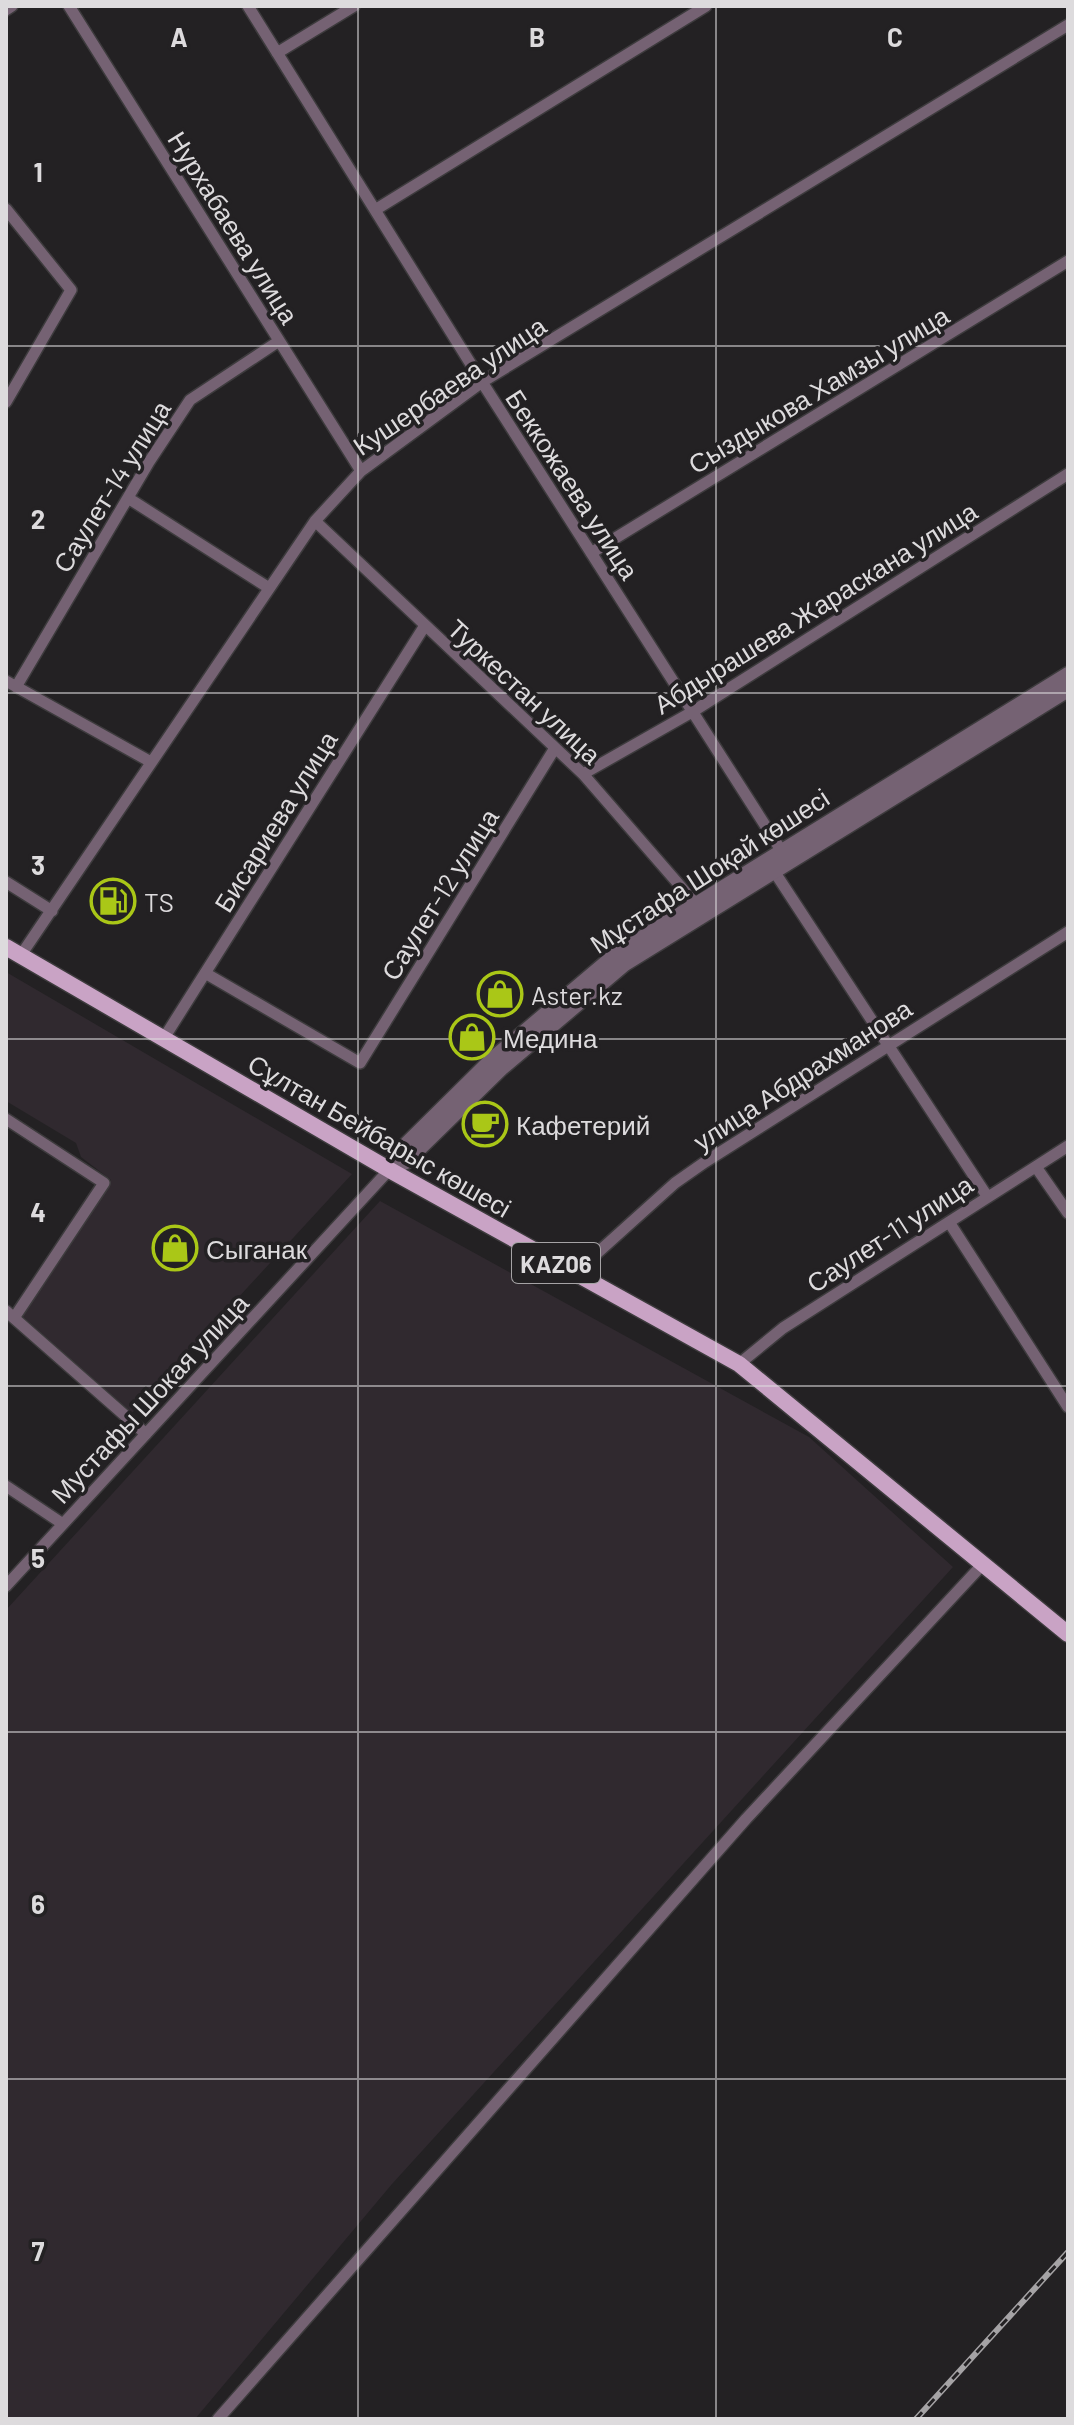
<svg xmlns="http://www.w3.org/2000/svg" width="1074" height="2425" viewBox="0 0 1074 2425" font-family="Barlow,sans-serif">
<rect width="100%" height="100%" fill="#232123"/>
<!-- built -->
<path fill="#30292f" d="M6,972L352,1174L132,1413L21,1315L111,1180L81,1157L76,1143L6,1101Z
M380,1201L809,1437L953,1567L392,2184L195,2419H6V1610Z"/>
<g fill="none" stroke-linecap="round" stroke-linejoin="round">
<!-- minor casing -->
<g stroke="#3d3b3d" stroke-width="14">
<path id="minor" d="M69,6L361,471
M248,6L482,382L786,858
M6,10L12,6
M277,53L354,6
M6,209L71,290L6,402
M375,210L706,6
M128,498L269,588
M315,521L583,774L695,903
M591,553L1068,261
M6,681L151,762
M16,687L149,462L190,400L279,341
M583,774L692,712L1068,474
M770,865L987,1196
M6,882L52,911
M21,955L315,521L361,471L482,382L1068,25
M205,973L360,1063L555,748
M164,1038L424,627
M6,1119L104,1183L14,1318
M1036,1167L1068,1213
M949,1222L1068,1407
M575,1273L675,1183L705,1162L1068,932
M6,1311L146,1434
M739,1364L783,1328L1068,1146
M6,1486L63,1524
M6,1586L389,1170
M218,2419L746,1819L983,1564"/>
</g>
<!-- tertiary casing -->
<g stroke="#3d3b3d" stroke-width="17">
<path id="tertiary" d="M389,1170L397,1153L492,1059L617,953L1068,674
M389,1170L406,1162L501,1069L625,964L1068,690"/>
</g>
<!-- primary casing -->
<g stroke="#3d3b3d" stroke-width="19">
<path id="primary" d="M6,947L395,1173L739,1364L1068,1634"/>
</g>
<!-- minor -->
<use href="#minor" stroke="#756273" stroke-width="11"/>
<!-- tertiary -->
<use href="#tertiary" stroke="#756273" stroke-width="14"/>
<!-- primary -->
<use href="#primary" stroke="#c9a3c5" stroke-width="16"/>
<!-- rail casing -->
<g stroke="#a5a3a5" stroke-width="6">
<path id="rail" d="M916,2419L1068,2252"/>
</g>
<!-- rail -->
<use href="#rail" stroke="#232123" stroke-width="3" stroke-dasharray="9" stroke-linecap="butt"/>
</g>
<!-- grid -->
<path fill="none" stroke="#dddbdd" stroke-width="2" stroke-opacity="0.55" d="M358,6V2419M716,6V2419M6,346H1068M6,693H1068M6,1039H1068M6,1386H1068M6,1732H1068M6,2079H1068"/>
<!-- icons -->
<defs>
<g id="fuel-ring" transform="scale(2.3)"><circle r="9.5" fill="#232123" stroke="#aac717" stroke-width="1.5"/><path d="M-5.5-6h7V0h2V4h1.3V-2.5L3-4.5l.8-.8L6-3V5H2.5V1h-1V6h-7ZM-4.2-4.7v3.2H.2V-4.7Z" fill="#aac717"/></g>
<g id="shop-ring" transform="scale(2.3)"><circle r="9.5" fill="#232123" stroke="#aac717" stroke-width="1.5"/><path d="M-5-2.5h2.3a2.7 3.5 0 0 1 5.4 0H5L5.5 6h-11ZM-1.5-2.5h3a1.5 2.3 0 0 0-3 0Z" fill="#aac717"/></g>
<g id="cafe-ring" transform="scale(2.3)"><circle r="9.5" fill="#232123" stroke="#aac717" stroke-width="1.5"/><path d="M-5.5-4.5H6V0H3Q3 3.5 0 3.5H-2.5Q-5.5 3.5-5.5 0ZM3-3.2v2h1.7v-2ZM-6 4.5H4V6H-6Z" fill="#aac717"/></g>
</defs>
<g fill-rule="evenodd">
<use href="#fuel-ring" x="113" y="901"/>
<use href="#shop-ring" x="500" y="994"/>
<use href="#shop-ring" x="472" y="1037"/>
<use href="#cafe-ring" x="485" y="1124"/>
<use href="#shop-ring" x="175" y="1248"/>
</g>
<g text-anchor="middle" dominant-baseline="central" stroke-width="7" stroke-linejoin="round" paint-order="stroke">
<!-- shield labels -->
<rect fill="#232123" stroke="#a5a3a5" stroke-width="2" x="512" y="1243" width="88" height="40" rx="6"/>
<g font-size="24" font-weight="bold" fill="#dddbdd">
<text x="556" y="1263">KAZ06</text>
</g>
<!-- street labels -->
<g font-size="26" fill="#dddbdd" stroke="#232123">
<text transform="translate(234 227) rotate(58)">Нурхабаева улица</text>
<text transform="translate(449 385) rotate(-34)">Кушербаева улица</text>
<text transform="translate(818 389) rotate(-31)">Сыздыкова Хамзы улица</text>
<text transform="translate(573 484) rotate(57)">Беккожаева улица</text>
<text transform="translate(111 486) rotate(-58)">Саулет-14 улица</text>
<text transform="translate(815 607) rotate(-32)">Абдырашева Жараскана улица</text>
<text transform="translate(525 691) rotate(43)">Туркестан улица</text>
<text transform="translate(275 821) rotate(-58)">Бисариева улица</text>
<text transform="translate(709 870) rotate(-33)">Мұстафа Шоқай көшесі</text>
<text transform="translate(439 894) rotate(-58)">Саулет-12 улица</text>
<text transform="translate(802 1074) rotate(-33)">улица Абдрахманова</text>
<text transform="translate(380 1135) rotate(30)">Сұлтан Бейбарыс көшесі</text>
<text transform="translate(889 1233) rotate(-33)">Саулет-11 улица</text>
<text transform="translate(149 1398) rotate(-47)">Мустафы Шокая улица</text>
</g>
<!-- poi labels -->
<g font-size="26" fill="#dddbdd" stroke="#232123" text-anchor="start">
<text x="144" y="901">TS</text>
<text x="531" y="994">Aster.kz</text>
<text x="503" y="1037">Медина</text>
<text x="516" y="1124">Кафетерий</text>
<text x="206" y="1248">Сыганак</text>
</g>
</g>
<g font-size="26" text-anchor="middle" font-weight="bold" fill="#dddbdd" stroke="#232123" stroke-width="7" stroke-linejoin="round" paint-order="stroke">
<text x="179" y="47">A</text>
<text x="537" y="47">B</text>
<text x="895" y="47">C</text>
<text x="38" y="182">1</text>
<text x="38" y="529">2</text>
<text x="38" y="875">3</text>
<text x="38" y="1222">4</text>
<text x="38" y="1568">5</text>
<text x="38" y="1914">6</text>
<text x="38" y="2261">7</text>
</g>
<!-- border -->
<rect width="1074" height="2425" fill="none" stroke="#dddbdd" stroke-width="16"/>
</svg>
